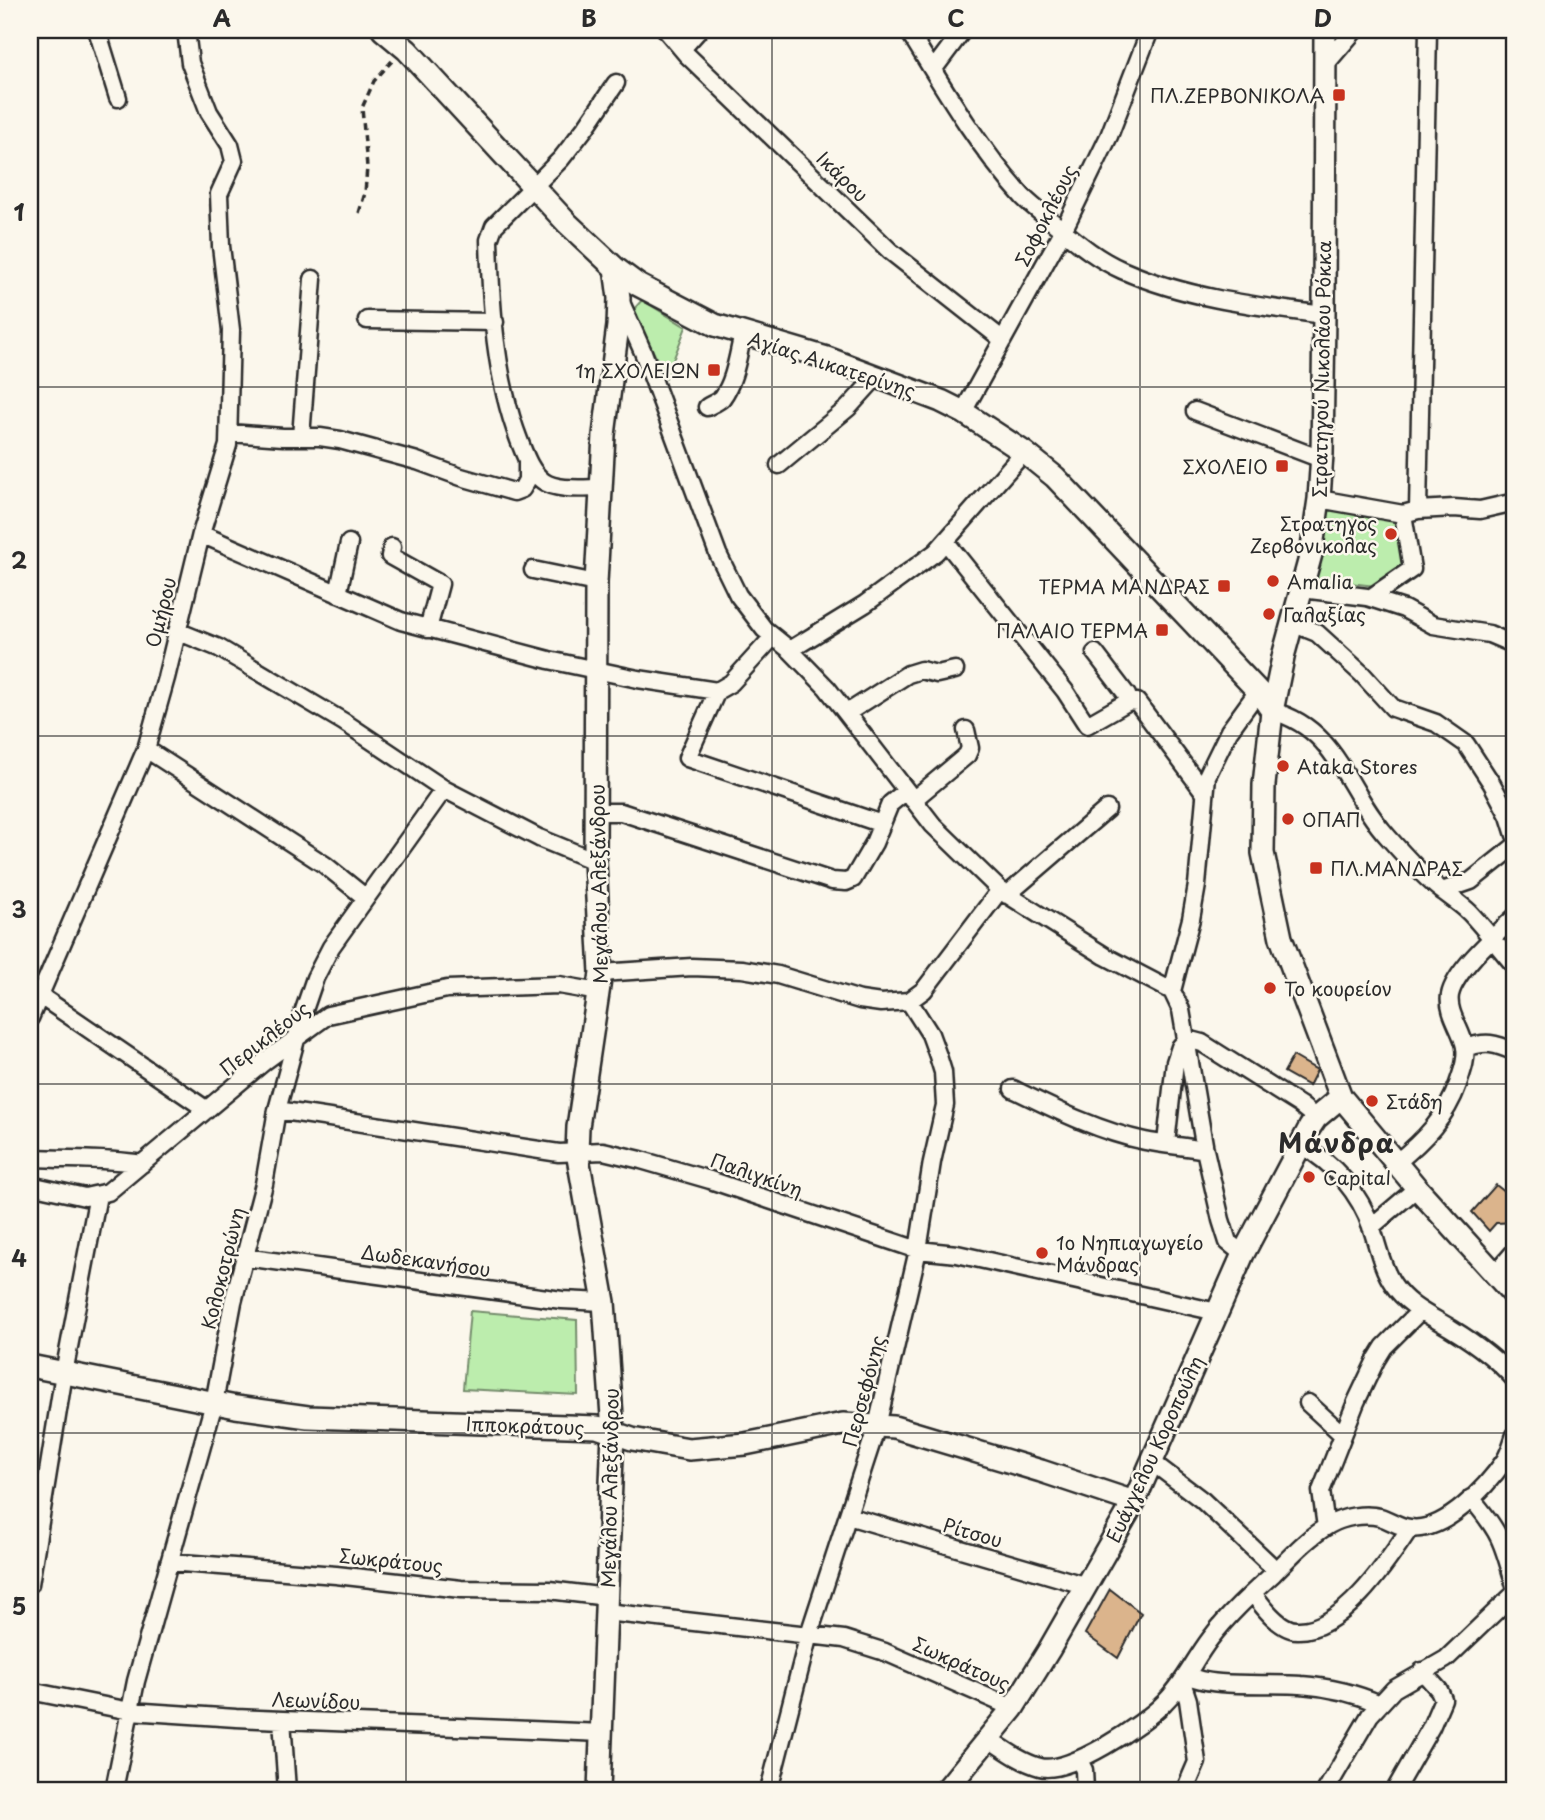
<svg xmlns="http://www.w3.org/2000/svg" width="1545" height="1820" viewBox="0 0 1545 1820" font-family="'Playpen Sans',sans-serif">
<rect width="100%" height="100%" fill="#fbf7ec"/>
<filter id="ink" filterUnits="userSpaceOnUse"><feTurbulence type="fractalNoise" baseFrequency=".0143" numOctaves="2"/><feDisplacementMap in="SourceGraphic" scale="14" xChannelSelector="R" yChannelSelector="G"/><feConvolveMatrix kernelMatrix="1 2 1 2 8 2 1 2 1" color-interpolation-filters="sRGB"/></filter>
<g filter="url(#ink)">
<!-- green -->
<path fill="#bcedad" stroke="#748c6c" stroke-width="2" d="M642,300L686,327L666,378L633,310Z
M1329,508L1396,519L1403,565L1375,586L1315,579Z
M470,1311L577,1320L578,1395L463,1389Z"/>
<!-- building -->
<path fill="#dbb48c" stroke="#2b2b2b" stroke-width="2" d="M1293,1056L1317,1070L1309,1086L1284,1072Z
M1496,1185L1515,1200V1222L1496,1223L1489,1231L1472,1212Z
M1110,1589L1141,1613L1118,1658L1085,1634Z"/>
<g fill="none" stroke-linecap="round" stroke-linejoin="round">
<!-- street casing -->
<g stroke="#2b2b2b" stroke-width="21">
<path id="street" d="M97,30L118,98
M666,30L687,55L890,251L1003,340
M908,30C943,87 978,147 1023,197C1034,208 1048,218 1060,228C1079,244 1099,260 1122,270C1186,298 1255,306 1324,315
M682,49L699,30
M1325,65L1355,30
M933,70L963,30
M620,300L643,352L718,554L738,595L764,629L790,650L827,688L933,825L1000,890L1105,956L1172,991
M367,320L495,322
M707,407C712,404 718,402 722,398C735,381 738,354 743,334
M1195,411L1321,459
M963,412L1063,231L1109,136L1150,30
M229,433L283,437H320L340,440L417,461L461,477L514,492L522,489L527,480V462
M301,437L313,279
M779,465L848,408L878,375
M600,488C584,488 556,491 543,481C530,471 525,455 519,440C495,377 491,307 489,240L494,226L561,159L586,127L616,83
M1319,499L1403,514L1418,510L1454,508L1480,510L1515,502
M1418,510L1428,30
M201,534L401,621L549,660L638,679L717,691L731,683L772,638
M946,542L1065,691L1087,725L1129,701L1137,702L1204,792
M392,547L390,556L440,584L428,629
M533,570L596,583
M1302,589L1367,597L1404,609L1433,625L1489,634L1515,645
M338,594L349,543
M1370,598L1412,569L1403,514
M1292,623L1317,633L1362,674L1393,708L1436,723L1466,744L1492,784L1509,816L1515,835
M177,631L219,648L344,722L444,789L539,838L595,861
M790,650L865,604L936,552L1024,452
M1095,653L1127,695L1129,701
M717,691L687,758L882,824
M1272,711C1339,729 1346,791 1388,837C1403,854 1419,872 1436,886C1447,895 1460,903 1470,913C1486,930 1500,949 1515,966
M847,713L908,674L921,670L937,674L955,670
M146,749L325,865L366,898
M913,800L967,755L970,748L966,730
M596,812H621L832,881L846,882L853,879L874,843L890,804L906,791
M1442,891L1471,881L1515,846
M1007,895L1107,809
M601,973L692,967L742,969L778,975L860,1000L881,1003L909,1001L924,990L1000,890
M39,995L207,1110
M30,1018L146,749L166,678L201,534L228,445L231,330L221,246L219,194L234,161L230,145L209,112L190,63L186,30
M1465,1048C1486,1041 1495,1043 1515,1052
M1013,1089C1054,1109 1100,1132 1145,1141C1164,1145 1185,1146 1205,1150
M277,1110L559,1153L603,1151L641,1160L710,1180L918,1250L957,1254L1217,1312
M1166,1143L1175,1062L1180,1047L1187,1039L1202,1043L1300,1105L1316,1118
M1301,1145C1334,1163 1360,1193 1372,1229C1378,1247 1382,1268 1393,1284C1407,1306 1431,1316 1452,1329C1475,1343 1498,1360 1515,1380
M33,1158C70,1160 106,1158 142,1164
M1396,1163C1424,1140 1446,1118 1458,1084C1462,1072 1467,1060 1465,1047C1462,1030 1447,1013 1450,995C1455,970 1497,934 1515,917
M30,1185L85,1197L108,1192L265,1061L328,1015L447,989L559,985L599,992
M1371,1227L1417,1188
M1243,1254L1228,1242L1221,1220L1205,1150L1181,1010L1172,991L1191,919L1197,885L1207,776L1229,731L1258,691
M244,1257L562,1300L604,1302
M1495,1274L1515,1251
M1308,1403L1343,1435
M1152,1462L1202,1500L1276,1570
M1471,1498C1501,1533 1503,1543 1515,1586
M848,1516L1087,1586
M1326,1527L1321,1491L1356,1402L1376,1360L1384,1347L1420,1311
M169,1562L336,1575L461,1589L549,1590L607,1597
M30,1584L64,1373L98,1195
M1253,1593C1262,1606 1280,1630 1297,1630C1342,1632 1388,1561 1410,1528
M606,1612L844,1639L885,1652L1013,1708
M1187,1674C1206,1689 1274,1682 1301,1685C1328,1687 1355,1693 1380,1704
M1182,1682L1188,1700L1197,1762L1185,1790
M30,1691L130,1711L236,1718L603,1733
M282,1720L287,1790
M989,1739C1004,1749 1021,1762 1040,1767C1068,1775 1144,1724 1164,1703C1183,1685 1194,1660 1210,1639C1228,1615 1251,1594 1273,1574C1291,1556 1307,1538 1329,1525C1343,1517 1364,1513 1380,1517C1390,1520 1399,1527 1410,1528C1445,1533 1487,1486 1505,1460C1510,1452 1512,1443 1515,1435
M1079,1760L1084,1770L1085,1790
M114,1790L136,1681L214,1403L233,1302L264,1184L277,1110L304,1010L315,978L331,947L444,789
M769,1790L809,1634L877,1426L918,1250L932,1162L945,1105L943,1072L938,1056L930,1034L909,1001
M1326,1790L1370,1715L1394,1689L1446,1659L1515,1593
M1395,1790L1431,1727L1443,1699L1439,1690L1422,1671"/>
</g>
<!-- secondary casing -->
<g stroke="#2b2b2b" stroke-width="26">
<path id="secondary" d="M383,30L407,50L567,223L615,268L638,285L715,325L827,358L941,401L963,412L1024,452L1055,477L1258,691L1272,711
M1325,30L1324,315L1322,454L1319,499L1311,554L1284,653L1272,711L1264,785L1263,853L1281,938L1341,1097L1417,1188L1515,1296
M30,1366L236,1407L308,1417L597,1427L632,1439L689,1449L745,1444L843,1424L894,1427L1041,1471L1134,1502
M599,1790L613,1431L604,1302L577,1152L578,1127L601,973L595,861L596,583L604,435L618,326L619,298L615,268
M946,1790L1013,1708L1049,1650L1134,1502L1243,1254L1310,1127L1316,1118L1341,1097"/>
</g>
<!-- path -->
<path stroke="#2b2b2b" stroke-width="3.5" stroke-dasharray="7 5" stroke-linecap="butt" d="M359,213L365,193L367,167L362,108L374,81L392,61"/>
<!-- street -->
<use href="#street" stroke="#fbf7ec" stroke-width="16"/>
<!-- secondary -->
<use href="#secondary" stroke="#fbf7ec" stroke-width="21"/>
</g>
</g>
<!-- grid -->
<path fill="none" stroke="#2b2b2b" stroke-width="2" stroke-opacity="0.55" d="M406,30V1790M772,30V1790M1140,30V1790M30,387H1515M30,736H1515M30,1084H1515M30,1433H1515"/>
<!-- markers -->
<g fill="#c8321e" stroke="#fbf7ec" stroke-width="2.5">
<rect x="1332" y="88" width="14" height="14" rx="3.5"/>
<rect x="707" y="363" width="14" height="14" rx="3.5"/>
<rect x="1275" y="459" width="14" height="14" rx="3.5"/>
<circle cx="1391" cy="534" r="7"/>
<circle cx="1273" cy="581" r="7"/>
<rect x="1217" y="579" width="14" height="14" rx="3.5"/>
<circle cx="1269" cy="614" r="7"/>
<rect x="1155" y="623" width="14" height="14" rx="3.5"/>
<circle cx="1283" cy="766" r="7"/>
<circle cx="1288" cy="819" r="7"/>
<rect x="1309" y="861" width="14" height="14" rx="3.5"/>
<circle cx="1270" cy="988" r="7"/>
<circle cx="1372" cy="1101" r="7"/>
<circle cx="1309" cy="1177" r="7"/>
<circle cx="1042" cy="1253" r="7"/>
</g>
<g text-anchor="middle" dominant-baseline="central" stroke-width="5" stroke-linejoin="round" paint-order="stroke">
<!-- poi labels -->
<g font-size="19" fill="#2b2b2b" stroke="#fbf7ec" text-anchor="start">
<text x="1325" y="95" text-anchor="end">ΠΛ.ΖΕΡΒΟΝΙΚΟΛΑ</text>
<text x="700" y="370" text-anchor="end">1η ΣΧΟΛΕΙΩΝ</text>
<text x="1268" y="466" text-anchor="end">ΣΧΟΛΕΙΟ</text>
<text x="1377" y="523" text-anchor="end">Στρατηγος<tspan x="1377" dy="22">Ζερβονικολας</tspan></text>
<text x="1287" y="581">Amalia</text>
<text x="1210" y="586" text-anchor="end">ΤΕΡΜΑ ΜΑΝΔΡΑΣ</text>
<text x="1283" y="614">Γαλαξίας</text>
<text x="1148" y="630" text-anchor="end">ΠΑΛΑΙΟ ΤΕΡΜΑ</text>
<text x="1297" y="766">Ataka Stores</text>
<text x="1302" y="819">ΟΠΑΠ</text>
<text x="1330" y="868">ΠΛ.ΜΑΝΔΡΑΣ</text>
<text x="1284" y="988">Το κουρείον</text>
<text x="1386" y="1101">Στάδη</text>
<text x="1323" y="1177">Capital</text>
<text x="1056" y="1242">1ο Νηπιαγωγείο<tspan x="1056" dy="22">Μάνδρας</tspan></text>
</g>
<!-- street labels -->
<g font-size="19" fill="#2b2b2b" stroke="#fbf7ec">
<text transform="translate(843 176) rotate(44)">Ικάρου</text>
<text transform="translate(1045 215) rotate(-63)">Σοφοκλέους</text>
<text transform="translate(832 364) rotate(18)">Αγίας Αικατερίνης</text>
<text transform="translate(1321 369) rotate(-89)">Στρατηγού Νικολάου Ρόκκα</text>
<text transform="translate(160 612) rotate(-76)">Ομήρου</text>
<text transform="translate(598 884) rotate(-91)">Μεγάλου Αλεξάνδρου</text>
<text transform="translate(264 1038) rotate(-38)">Περικλέους</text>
<text transform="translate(757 1174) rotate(19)">Παλιγκίνη</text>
<text transform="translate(426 1260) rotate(8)">Δωδεκανήσου</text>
<text transform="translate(222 1268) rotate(-76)">Κολοκοτρώνη</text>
<text transform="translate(863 1391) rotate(-75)">Περσεφόνης</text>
<text transform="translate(525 1425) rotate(2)">Ιπποκράτους</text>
<text transform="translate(1154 1449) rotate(-65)">Ευάγγελου Κοροπούλη</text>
<text transform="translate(609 1488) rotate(-89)">Μεγάλου Αλεξάνδρου</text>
<text transform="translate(973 1532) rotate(16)">Ρίτσου</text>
<text transform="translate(391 1560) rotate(6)">Σωκράτους</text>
<text transform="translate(962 1663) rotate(24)">Σωκράτους</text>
<text transform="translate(316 1700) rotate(2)">Λεωνίδου</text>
</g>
<!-- district labels -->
<g font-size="26" font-weight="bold" letter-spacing="2" fill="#2b2b2b" stroke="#fbf7ec">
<text x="1337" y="1142">Μάνδρα</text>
</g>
</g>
<!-- margin -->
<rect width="1545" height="1820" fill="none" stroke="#fbf7ec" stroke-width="77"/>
<rect x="38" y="38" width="1468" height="1744" fill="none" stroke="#2b2b2b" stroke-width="2.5"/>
<g font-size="23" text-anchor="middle" font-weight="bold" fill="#2b2b2b">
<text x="222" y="27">A</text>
<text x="589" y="27">B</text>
<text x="956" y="27">C</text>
<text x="1323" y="27">D</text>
<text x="19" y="221">1</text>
<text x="19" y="569">2</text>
<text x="19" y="918">3</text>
<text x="19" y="1267">4</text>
<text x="19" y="1615">5</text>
</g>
</svg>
